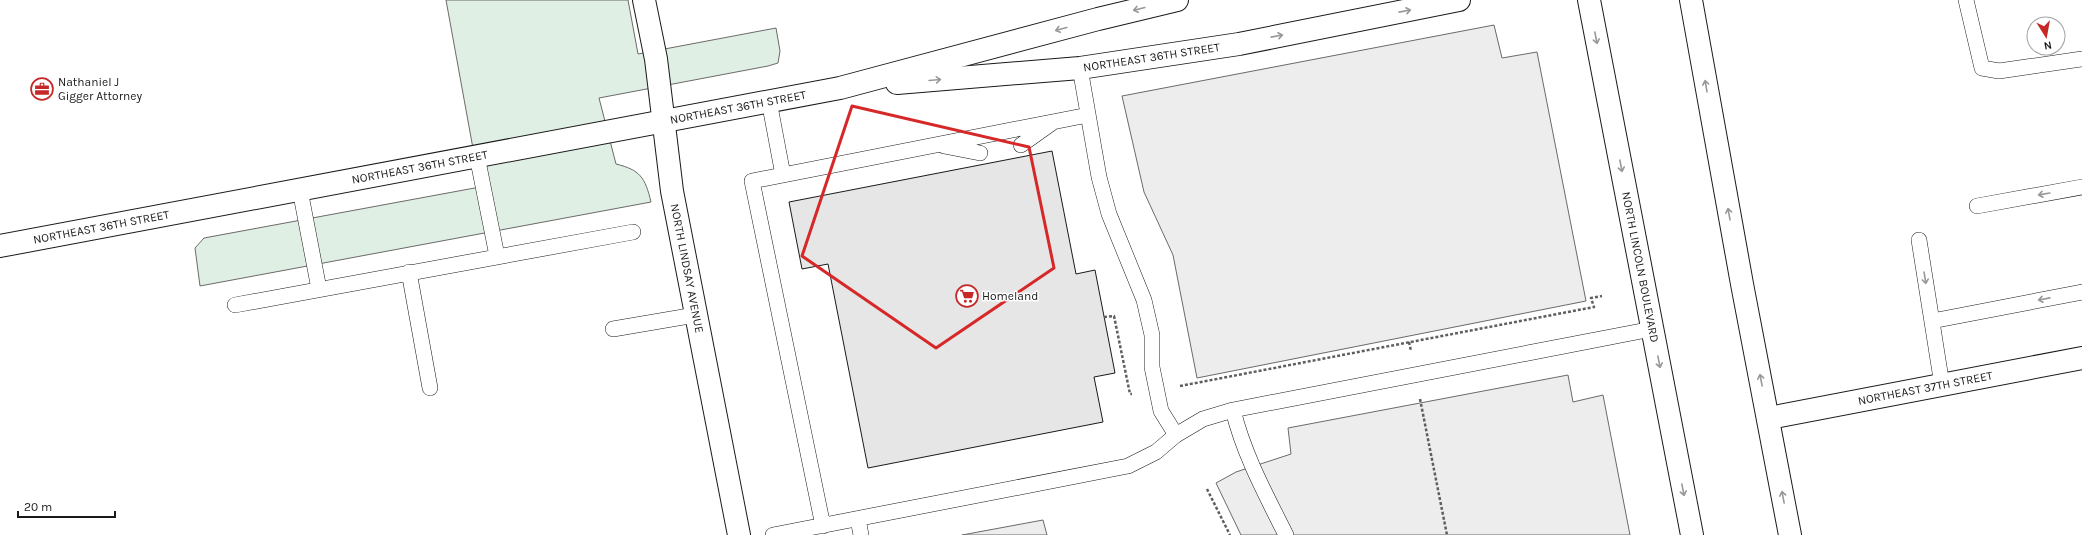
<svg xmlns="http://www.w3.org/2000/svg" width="2082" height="535" viewBox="0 0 2082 535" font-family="Karla,sans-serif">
<rect width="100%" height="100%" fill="#fff"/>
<!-- green -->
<path fill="#e0efe3" stroke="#6a6a6a" d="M446,0H628L638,54L776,28L780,51L778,63L768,66L599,98L616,164C640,170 645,177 651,202L200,286L195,248L204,238L480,187Z"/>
<!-- parking -->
<path fill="#ededed" stroke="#6a6a6a" d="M1494,25L1502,58L1537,52L1586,301L1197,378L1173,255L1144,192L1122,96Z
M1568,375L1573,402L1603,395L1630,535H1241L1216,483L1236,472L1291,454L1288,428Z
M1043,520L1047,535H962Z"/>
<!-- building -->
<path fill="#e6e6e6" stroke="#1a1a1a" d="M1052,151L1076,274L1095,270L1115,373L1094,377L1103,422L868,468L828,264L802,269L789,202Z"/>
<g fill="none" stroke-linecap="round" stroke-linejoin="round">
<!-- service casing -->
<g stroke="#1a1a1a" stroke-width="16">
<path id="service" d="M1966,0L1982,68L1999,71L2082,59
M1080,68L1099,177L1109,214L1144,300L1152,335V367L1161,411L1176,435
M769,101L783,175
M1021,145L1052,123
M944,146L980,153
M477,156L497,256
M300,190L319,289
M1977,206L2082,187
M1919,240L1942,385
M409,272L430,388
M235,305L633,232
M1932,321L2082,292
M613,329L695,315
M1233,410C1244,455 1266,495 1286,535
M858,519L861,535
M823,526L752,181L1088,115
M773,535L1128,466L1156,452L1176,435L1203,419L1233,410L1652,329"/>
</g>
<!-- minor casing -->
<g stroke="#1a1a1a" stroke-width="24">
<g id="minor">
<path id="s1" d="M644,0L656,59L672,191L739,535"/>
<path id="s2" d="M1769,418L2082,358"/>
</g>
</g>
<!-- secondary casing -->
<g stroke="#1a1a1a" stroke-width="24">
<g id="secondary">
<path id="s3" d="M897,83L1080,68L1239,44L1459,0"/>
<path id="s4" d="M0,246L840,88L1098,19L1177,0"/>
</g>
</g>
<!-- primary casing -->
<g stroke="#1a1a1a" stroke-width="24">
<g id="primary">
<path id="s5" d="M1589,0L1692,535"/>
<path d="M1691,0L1742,284L1790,535"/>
</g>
</g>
<!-- path -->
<path stroke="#5f5f5f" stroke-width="2.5" stroke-dasharray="3 2" stroke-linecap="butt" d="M1104,317L1114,316L1130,394H1132
M1409,342L1411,351
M1180,386L1594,307L1591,298L1602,296
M1420,399L1447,535
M1207,489L1230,535"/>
<!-- service -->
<use href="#service" stroke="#fff" stroke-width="15"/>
<!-- minor -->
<use href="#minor" stroke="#fff" stroke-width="22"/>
<!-- secondary -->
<use href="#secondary" stroke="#fff" stroke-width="22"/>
<!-- primary -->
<use href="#primary" stroke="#fff" stroke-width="22"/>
</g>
<!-- one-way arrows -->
<defs><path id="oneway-shaft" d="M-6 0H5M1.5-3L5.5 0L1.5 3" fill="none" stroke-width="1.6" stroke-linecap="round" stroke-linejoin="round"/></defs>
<g stroke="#989898">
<use href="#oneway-shaft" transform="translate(1139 9) rotate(166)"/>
<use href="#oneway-shaft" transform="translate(1405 11) rotate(-11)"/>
<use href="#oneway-shaft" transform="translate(1061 29) rotate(165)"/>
<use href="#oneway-shaft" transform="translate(1277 36) rotate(-11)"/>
<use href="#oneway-shaft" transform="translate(1596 38) rotate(79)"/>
<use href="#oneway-shaft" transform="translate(935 80) rotate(-5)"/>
<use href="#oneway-shaft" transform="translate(1706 86) rotate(-100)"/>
<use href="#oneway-shaft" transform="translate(1621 166) rotate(79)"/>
<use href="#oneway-shaft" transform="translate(2044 194) rotate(170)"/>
<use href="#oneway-shaft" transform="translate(1729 214) rotate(-100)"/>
<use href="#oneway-shaft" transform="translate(1925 278) rotate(81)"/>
<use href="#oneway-shaft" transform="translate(2044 299) rotate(169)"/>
<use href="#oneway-shaft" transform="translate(1659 362) rotate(79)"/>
<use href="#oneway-shaft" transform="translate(1761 380) rotate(-101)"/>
<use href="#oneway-shaft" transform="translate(1683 490) rotate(79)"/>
<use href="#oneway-shaft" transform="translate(1783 497) rotate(-101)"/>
</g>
<!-- marked area -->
<path fill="none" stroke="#d62828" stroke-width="3" stroke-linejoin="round" d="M852,106L1029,147L1054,268L936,348L802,256Z"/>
<!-- icons -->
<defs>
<g id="office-ring" transform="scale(1.15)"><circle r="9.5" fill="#fff" stroke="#c62828" stroke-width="1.5"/><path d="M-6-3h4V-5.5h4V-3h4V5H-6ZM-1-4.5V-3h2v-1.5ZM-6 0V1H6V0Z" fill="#c62828"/></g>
<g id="supermarket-ring" transform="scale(1.15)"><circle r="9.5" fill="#fff" stroke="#c62828" stroke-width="1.5"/><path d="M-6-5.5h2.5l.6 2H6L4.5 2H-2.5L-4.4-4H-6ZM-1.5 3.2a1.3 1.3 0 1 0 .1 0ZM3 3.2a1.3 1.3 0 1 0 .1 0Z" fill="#c62828"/></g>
</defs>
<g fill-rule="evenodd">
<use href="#office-ring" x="42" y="89"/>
<use href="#supermarket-ring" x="967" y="296"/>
</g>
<g text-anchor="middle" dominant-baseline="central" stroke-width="3" stroke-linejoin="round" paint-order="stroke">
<!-- street labels -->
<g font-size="12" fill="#1a1a1a" stroke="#fff">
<text stroke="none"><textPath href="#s3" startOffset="256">NORTHEAST 36TH STREET</textPath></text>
<text stroke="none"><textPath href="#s4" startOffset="751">NORTHEAST 36TH STREET</textPath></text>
<text stroke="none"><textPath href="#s4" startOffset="427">NORTHEAST 36TH STREET</textPath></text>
<text stroke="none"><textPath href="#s4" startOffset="103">NORTHEAST 36TH STREET</textPath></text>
<text stroke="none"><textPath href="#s5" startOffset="272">NORTH LINCOLN BOULEVARD</textPath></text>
<text stroke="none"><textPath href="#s1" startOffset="272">NORTH LINDSAY AVENUE</textPath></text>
<text stroke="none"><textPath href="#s2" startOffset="159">NORTHEAST 37TH STREET</textPath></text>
</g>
<!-- poi labels -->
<g font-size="12" fill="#1a1a1a" stroke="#fff" text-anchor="start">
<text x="58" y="82">Nathaniel J<tspan x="58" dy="14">Gigger Attorney</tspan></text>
<text x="982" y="296">Homeland</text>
</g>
</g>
<!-- north arrow -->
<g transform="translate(2046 36) rotate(169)"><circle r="19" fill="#ffffff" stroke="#a3a3a3"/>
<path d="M0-3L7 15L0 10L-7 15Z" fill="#c62828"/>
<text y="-6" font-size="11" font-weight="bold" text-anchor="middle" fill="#1a1a1a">N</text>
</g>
<!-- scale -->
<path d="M18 511v6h97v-6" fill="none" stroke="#1a1a1a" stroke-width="2"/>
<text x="24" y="511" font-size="12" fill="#1a1a1a" stroke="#ffffff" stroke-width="3" paint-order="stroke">20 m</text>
</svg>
